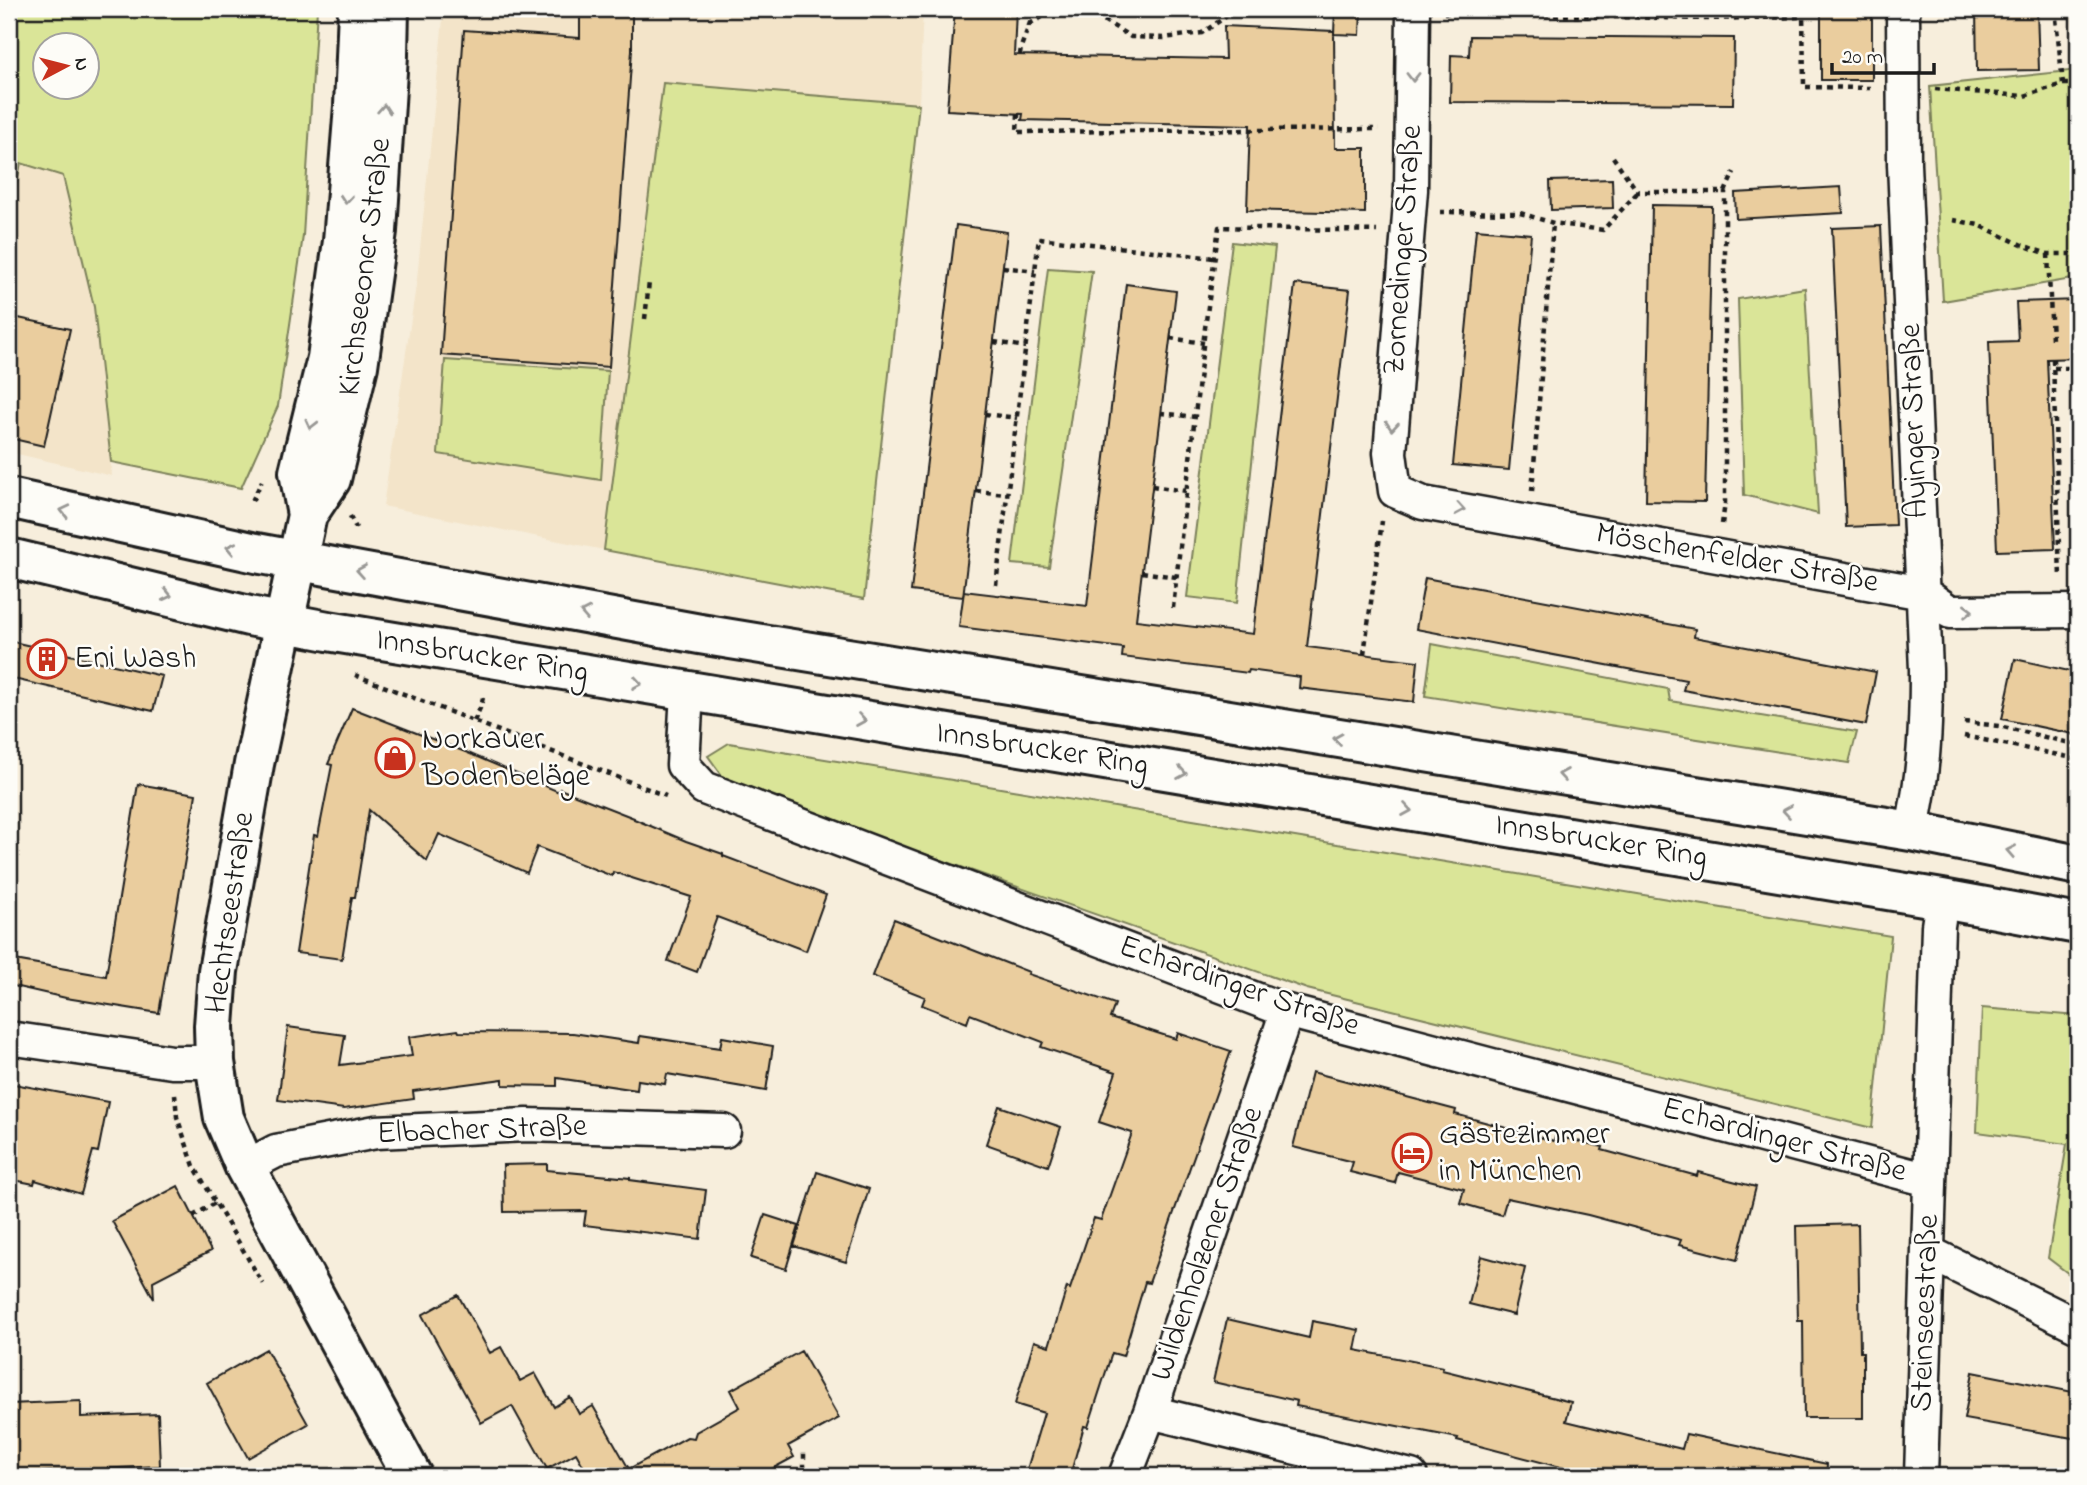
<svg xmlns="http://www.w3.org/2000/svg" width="2087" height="1485" viewBox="0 0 2087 1485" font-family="'Indie Flower',sans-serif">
<rect width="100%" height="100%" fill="#f7eedc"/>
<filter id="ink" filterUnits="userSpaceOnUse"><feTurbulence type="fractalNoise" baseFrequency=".0143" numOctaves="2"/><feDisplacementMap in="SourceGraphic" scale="14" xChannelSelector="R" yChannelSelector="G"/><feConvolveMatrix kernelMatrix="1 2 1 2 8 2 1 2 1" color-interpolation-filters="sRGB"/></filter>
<g filter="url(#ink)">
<!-- built -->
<path fill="#f3e4c9" d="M444,9H923L919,104L663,83L604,550L383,506L417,279Z
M21,162L63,176L94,307L112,476L9,452V220Z"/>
<!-- green -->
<path fill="#dae598" stroke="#7b805a" stroke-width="2" fill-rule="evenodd" d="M9,9H317L303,236L278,406L241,488L111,462L94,307L63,176L21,163L9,220ZM46,46H88V88H46Z
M2078,70V278L1943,301L1930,86Z
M663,83L919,104L864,599L604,550Z
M1232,242L1275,247L1237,603L1187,597Z
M1048,268L1092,271L1049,567L1012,564Z
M1805,288L1818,514L1744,495L1738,299Z
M445,360L608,371L601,480L438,454Z
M1432,644L1668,689L1670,701L1857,732L1849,763L1425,696Z
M729,743L1891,936L1872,1128L1307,989L729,785L708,756Z
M1982,1008L2078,1016V1281L2048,1258L2067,1144L1977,1132Z"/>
<!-- building -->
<path fill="#eacd9e" stroke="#1c1c1c" stroke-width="2" d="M580,9H632V50L609,367L441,355L464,30L580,38Z
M955,9H1016L1014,55L1225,59L1224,26L1334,31L1335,148H1365V213L1247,210L1250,125L1022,120L1023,114L947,110Z
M1335,9H1361L1360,35L1334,34Z
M1821,9H1872V80H1821Z
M1976,9H2037L2039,70L1977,71Z
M1470,36L1734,38L1733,104L1450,102L1451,55L1469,56Z
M1612,179L1613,208L1551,210L1550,181Z
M1841,187L1843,213L1736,219L1735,193Z
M1652,205L1712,206L1705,502L1646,501Z
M956,225L1007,232L963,597L911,591Z
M1881,226L1895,525L1846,527L1832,228Z
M1476,229L1531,234L1509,470L1453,465Z
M1126,284L1176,291L1136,620L1253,634L1295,284L1350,290L1307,647L1418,661L1414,702L1299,688L1300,677L1249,670L1248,673L1122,657L1123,648L959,627L964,591L1087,606Z
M2078,300V358L2047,359L2055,549L1997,551L1989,342L2018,341L2016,302Z
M9,316L70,329L44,446L9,438Z
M1425,578L1695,629L1694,637L1876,672L1866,725L1683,690L1686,680L1416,629Z
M9,641L162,676L153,711L9,678Z
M2015,659L2078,673V735L2002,719Z
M352,708L468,753L559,792L560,789L634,818V819L686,841L723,854V856L826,895L806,951L717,917L697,972L668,961L691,897L613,872L612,876L537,847L527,873L439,834L427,861L369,810L355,897H352L342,959L296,953L314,835L318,836L332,765L328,764Z
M138,784L196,794L159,1013L66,998L9,985V959L106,976Z
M894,919L1029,972L1028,974L1115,1004L1110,1018L1176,1039L1178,1033L1231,1051L1149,1283L1145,1282L1123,1356L1112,1353L1088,1427L1084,1426L1070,1476H1025L1044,1413L1015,1404L1034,1341L1049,1346L1067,1287L1070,1289L1094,1218L1101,1220L1132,1133L1099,1122L1116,1072L1041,1047L1043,1042L970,1014L967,1023L922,1005L925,997L872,976Z
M288,1027L345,1035L340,1065L412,1056L409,1037L458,1030L459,1032L573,1033L639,1043L640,1036L720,1048L722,1037L773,1046L766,1091L667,1074L665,1084L638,1080L637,1090L557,1078V1086L503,1085V1079L413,1091L414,1099L344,1109L278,1100Z
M1312,1072L1456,1110L1455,1114L1554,1141L1555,1136L1603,1147L1602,1150L1697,1176L1698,1172L1756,1187L1737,1260L1679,1245L1681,1240L1588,1215L1507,1198L1502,1215L1460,1203L1464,1189L1398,1172L1395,1183L1350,1172L1353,1162L1293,1147Z
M9,1083L108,1102L98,1152L93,1151L81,1194L35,1180L34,1184L9,1179L17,1136L9,1135Z
M999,1106L1061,1127L1048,1166L986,1144Z
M547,1164V1170L630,1178V1180L706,1190L700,1239L584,1225L586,1211L504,1212L503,1165Z
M817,1172L869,1189L846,1262L794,1246Z
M178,1186L211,1251L153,1281L154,1299L112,1221Z
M765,1215L799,1226L786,1269L751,1258Z
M1858,1224L1860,1352H1863V1418H1804L1803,1321H1798L1796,1226Z
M1481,1256L1525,1268L1514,1315L1469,1304Z
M458,1295L490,1353L501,1347L520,1381L535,1373L554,1407L570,1397L579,1414L593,1406L629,1469L687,1437L694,1438L696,1432L740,1407L731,1390L801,1351L839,1418L788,1446L794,1457L759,1476H589L576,1453L547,1469L512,1406L481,1423L422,1315Z
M1227,1319L1309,1338L1312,1321L1359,1330L1355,1350L1443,1367L1442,1370L1571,1402L1566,1421L1682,1449L1686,1434L1827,1464L1826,1476H1594L1457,1440L1458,1438L1296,1406L1297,1401L1213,1382Z
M266,1349L308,1424L248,1458L207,1383Z
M1973,1372L2078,1393V1439L1964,1419Z
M81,1401V1417L158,1414L160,1466L14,1473L12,1432H9V1404Z"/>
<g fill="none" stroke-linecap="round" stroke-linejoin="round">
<!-- minor casing -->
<g stroke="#1c1c1c" stroke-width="37">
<path id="minor" d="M1413,9L1411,190L1390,453L1395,491L1423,503L1923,593L1950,612L2078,611
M1903,9L1904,164L1926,670C1926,725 1924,778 1911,831
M687,691L683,765L704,788L1287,1011L1929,1180
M9,1038L172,1062H215
M245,1167L276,1151L376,1132L527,1125L724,1131
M1928,1252L2078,1326
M1150,1412L1411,1476
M1125,1476L1150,1412L1287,1011
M1921,1476L1938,926L1942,899"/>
</g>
<!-- tertiary casing -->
<g stroke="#1c1c1c" stroke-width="44">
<path id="tertiary" d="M358,9L354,106L343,241L327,358L299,472L307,515L254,764L218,971L214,1026L215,1062L224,1118L245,1167L412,1476
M307,515L331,479L358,366L377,231L388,55L389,9"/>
</g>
<!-- primary casing -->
<g stroke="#1c1c1c" stroke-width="44">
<path id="primary" d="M9,498L256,553L700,634L1911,831L2078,865
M9,558L249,616L328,631L1942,899L2078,924"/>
</g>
<!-- path -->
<path stroke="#1c1c1c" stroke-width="4.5" stroke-dasharray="5 5" stroke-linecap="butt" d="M1803,9L1804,87L1870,88
M1444,13L1705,19L1803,17
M1029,24L1056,10L1083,12L1105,21L1131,37L1164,38L1202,33L1237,9
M1020,55L1021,47L1035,9
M2063,84H2078
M1935,89L2024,96L2063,84L2055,9
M1018,114L1017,132L1379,129
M1613,157L1638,192H1725L1734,172
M1440,212L1520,213L1553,223L1603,230L1638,192
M1953,220L1979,225L2022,245L2048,254H2078
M2048,254L2052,340
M1003,267L1035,271
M645,319L649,282
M1170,338L1204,343
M994,342L1026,347
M2053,359L2060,578
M2054,368H2078
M2073,397L2078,396
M1161,413L1195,417
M985,414L1017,418
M1152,486L1186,491
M976,491L1007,494
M1532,491L1553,223
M252,501L262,481
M350,516L356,528
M1722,524L1725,503V192
M1142,572L1176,577
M996,585L1039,238L1214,258
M1173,608L1205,328L1219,227L1377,231
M1364,654L1382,521
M355,675L666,796
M474,721L481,706L484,693
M1964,722L1999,726L2078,745
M1964,736L2078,759
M175,1094L177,1117L194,1166L263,1284
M193,1216L217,1202
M797,1476L804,1468V1450"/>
<!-- minor -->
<use href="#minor" stroke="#fdfcf7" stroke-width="32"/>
<!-- tertiary -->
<use href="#tertiary" stroke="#fdfcf7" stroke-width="38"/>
<!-- primary -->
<use href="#primary" stroke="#fdfcf7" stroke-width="38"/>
</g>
<!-- one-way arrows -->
<defs><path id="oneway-chevron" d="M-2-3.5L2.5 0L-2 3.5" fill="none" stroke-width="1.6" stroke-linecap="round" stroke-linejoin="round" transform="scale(1.75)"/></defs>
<g stroke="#989794">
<use href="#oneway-chevron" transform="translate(1413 77) rotate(90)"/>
<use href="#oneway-chevron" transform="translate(384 109) rotate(-86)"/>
<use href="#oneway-chevron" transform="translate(346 199) rotate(95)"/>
<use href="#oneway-chevron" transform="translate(311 424) rotate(104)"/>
<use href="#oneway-chevron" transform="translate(1392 426) rotate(95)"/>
<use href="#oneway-chevron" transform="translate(1460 509) rotate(10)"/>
<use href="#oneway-chevron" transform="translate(65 511) rotate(-167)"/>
<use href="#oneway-chevron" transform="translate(231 548) rotate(-168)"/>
<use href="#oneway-chevron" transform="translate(361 571) rotate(-170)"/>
<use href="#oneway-chevron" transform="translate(167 595) rotate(13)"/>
<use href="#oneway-chevron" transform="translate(1968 611) rotate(-1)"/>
<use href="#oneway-chevron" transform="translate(585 613) rotate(-169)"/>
<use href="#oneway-chevron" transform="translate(637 683) rotate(9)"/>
<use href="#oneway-chevron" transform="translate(861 720) rotate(9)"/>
<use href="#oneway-chevron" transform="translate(1338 739) rotate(-171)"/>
<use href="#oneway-chevron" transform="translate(1182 773) rotate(9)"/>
<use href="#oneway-chevron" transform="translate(1563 775) rotate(-171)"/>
<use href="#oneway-chevron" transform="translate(1407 810) rotate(9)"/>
<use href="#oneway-chevron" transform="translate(1787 811) rotate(-171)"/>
<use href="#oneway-chevron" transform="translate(2011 851) rotate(-169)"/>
</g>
</g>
<!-- icons -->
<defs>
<g id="building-ring" transform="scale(2.0125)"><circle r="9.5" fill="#fdfcf7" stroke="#c8321e" stroke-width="1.5"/><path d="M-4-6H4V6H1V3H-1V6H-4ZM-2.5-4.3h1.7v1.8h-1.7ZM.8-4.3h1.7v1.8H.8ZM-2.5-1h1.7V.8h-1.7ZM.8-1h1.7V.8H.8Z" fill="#c8321e"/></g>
<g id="shop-ring" transform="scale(2.0125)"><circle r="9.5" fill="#fdfcf7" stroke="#c8321e" stroke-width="1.5"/><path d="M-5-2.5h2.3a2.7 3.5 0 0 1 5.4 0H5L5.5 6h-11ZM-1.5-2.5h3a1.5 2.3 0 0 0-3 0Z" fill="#c8321e"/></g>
<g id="hotel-ring" transform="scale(2.0125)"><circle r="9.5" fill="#fdfcf7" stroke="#c8321e" stroke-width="1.5"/><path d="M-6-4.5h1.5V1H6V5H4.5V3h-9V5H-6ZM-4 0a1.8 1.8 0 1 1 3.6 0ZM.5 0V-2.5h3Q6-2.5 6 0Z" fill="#c8321e"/></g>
</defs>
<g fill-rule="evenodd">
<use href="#building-ring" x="47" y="659"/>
<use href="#shop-ring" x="395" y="758"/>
<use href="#hotel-ring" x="1412" y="1153"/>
</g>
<g text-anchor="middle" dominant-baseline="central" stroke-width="5" stroke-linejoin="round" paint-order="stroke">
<!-- street labels -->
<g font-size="32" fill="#1c1c1c" stroke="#fdfcf7">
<text transform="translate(1404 250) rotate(-86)">Zornedinger Straße</text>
<text transform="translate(366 267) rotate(-83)">Kirchseeoner Straße</text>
<text transform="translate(1915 421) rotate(-92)">Ayinger Straße</text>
<text transform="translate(1737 559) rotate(10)">Möschenfelder Straße</text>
<text transform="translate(482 657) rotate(9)">Innsbrucker Ring</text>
<text transform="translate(1042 750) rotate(9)">Innsbrucker Ring</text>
<text transform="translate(1601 842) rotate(9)">Innsbrucker Ring</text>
<text transform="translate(231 913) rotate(-82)">Hechtseestraße</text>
<text transform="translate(1239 987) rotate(19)">Echardinger Straße</text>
<text transform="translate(482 1131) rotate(-2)">Elbacher Straße</text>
<text transform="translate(1784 1141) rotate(15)">Echardinger Straße</text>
<text transform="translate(1208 1244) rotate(-71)">Wildenholzener Straße</text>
<text transform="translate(1926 1313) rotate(-88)">Steinseestraße</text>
</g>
<!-- poi labels -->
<g font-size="32" fill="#1c1c1c" stroke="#fdfcf7" text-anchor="start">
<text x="74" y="659">Eni Wash</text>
<text x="422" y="740">Norkauer<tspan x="422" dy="37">Bodenbeläge</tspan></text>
<text x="1439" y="1135">Gästezimmer<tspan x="1439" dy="37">in München</tspan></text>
</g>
</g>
<!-- margin -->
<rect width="2087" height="1485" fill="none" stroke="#fdfcf7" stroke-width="35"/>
<rect x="18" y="18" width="2052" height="1450" fill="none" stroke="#1c1c1c" stroke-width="2.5" filter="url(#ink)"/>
<!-- north arrow -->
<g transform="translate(66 66) rotate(83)"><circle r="33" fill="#fdfcf7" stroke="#a3a29f" stroke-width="2"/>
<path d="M0-5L12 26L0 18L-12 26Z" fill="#c8321e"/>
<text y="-10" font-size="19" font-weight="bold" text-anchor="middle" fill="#1c1c1c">N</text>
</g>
<!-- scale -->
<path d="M1832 63v10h102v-10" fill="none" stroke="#1c1c1c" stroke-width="3.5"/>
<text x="1842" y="63" font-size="21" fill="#1c1c1c" stroke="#fdfcf7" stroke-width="5" paint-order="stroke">20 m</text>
</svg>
